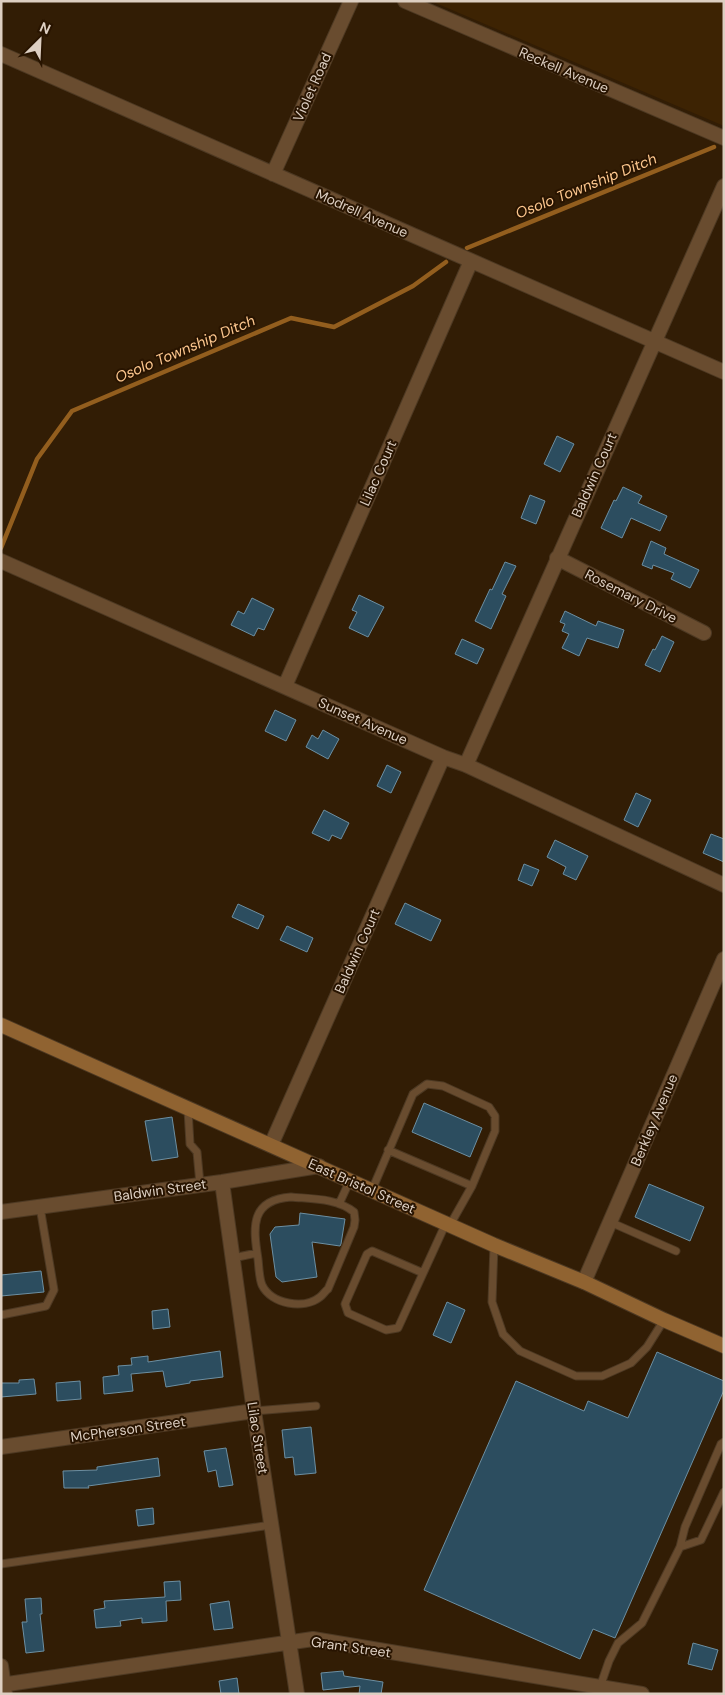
<svg xmlns="http://www.w3.org/2000/svg" width="725" height="1695" viewBox="0 0 725 1695" font-family="'DM Sans',sans-serif">
<rect width="100%" height="100%" fill="#321d05"/>
<!-- built -->
<path fill="#3d2303" d="M431,1H724V126Z"/>
<g fill="none" stroke-linecap="round" stroke-linejoin="round">
<!-- stream -->
<path stroke="#935e1e" stroke-width="4.5" d="M467,248L714,147
M1,548L37,459L72,411L291,318L334,327L413,286L446,262"/>
</g>
<!-- building -->
<path fill="#2c4d5f" stroke="#6c8fa2" d="M557,436L574,444L560,472L544,464Z
M623,487L642,496L638,503L667,516L660,531L631,518L622,538L601,528L614,500L616,501Z
M530,495L545,501L536,524L521,518Z
M651,541L666,548L664,554L699,570L690,588L671,579L674,573L653,565L652,569L642,565Z
M505,562L516,566L502,594L506,596L491,629L475,621L490,589L492,590Z
M359,595L384,607L368,637L349,628L357,612L352,610Z
M252,598L274,609L264,630L258,628L254,636L231,625L238,611L244,614Z
M565,611L596,626L598,621L624,630L618,648L587,638L579,656L562,648L569,634L562,631L565,624L560,622Z
M662,636L674,642L660,672L645,665L653,649L655,650Z
M462,639L484,649L477,664L455,654Z
M275,710L296,720L286,741L265,731Z
M323,730L339,739L328,759L306,747L312,735L318,739Z
M387,765L401,772L391,793L377,786Z
M636,793L651,800L638,827L624,820Z
M324,810L349,823L341,839L332,835L329,841L312,833Z
M711,834L724,839V862L703,853Z
M555,840L588,856L576,880L563,874L566,867L547,857Z
M524,864L539,870L532,886L518,880Z
M405,903L441,920L431,941L395,924Z
M238,904L264,916L258,929L232,917Z
M287,926L313,938L307,952L280,940Z
M424,1103L482,1128L470,1157L412,1132Z
M172,1117L178,1157L152,1161L145,1121Z
M649,1184L704,1207L690,1241L635,1217Z
M300,1213L345,1219L341,1244L340,1246L312,1242L317,1277L282,1282L276,1277L270,1234L275,1227L299,1225Z
M41,1271L44,1292L1,1296V1275Z
M447,1302L465,1310L451,1343L433,1335Z
M168,1309L170,1327L153,1329L152,1311Z
M220,1351L223,1377L190,1381V1383L166,1387L163,1371L131,1374L133,1391L104,1394L103,1377L119,1375L118,1366L132,1365L131,1358L148,1356V1362Z
M657,1352L724,1381V1390L615,1638L593,1629L580,1659L424,1590L516,1381L584,1411L588,1401L628,1418Z
M34,1379L36,1394L1,1397V1383H19V1380Z
M80,1381L81,1399L57,1401L56,1383Z
M311,1427L316,1473L295,1475L293,1457L285,1458L282,1430Z
M226,1448L233,1485L219,1487L216,1470L208,1472L204,1451Z
M158,1458L160,1476L88,1486L89,1488H64L63,1471L97,1470V1467Z
M153,1508L154,1524L138,1526L136,1510Z
M180,1581L181,1600L166,1601L167,1621L142,1623V1618L120,1621L121,1626L96,1628L94,1610L105,1608L104,1601L165,1597L164,1582Z
M41,1598L42,1614H40L44,1651L26,1653L22,1622H27L25,1599Z
M229,1601L233,1628L214,1630L210,1604Z
M693,1643L718,1650L712,1670L688,1664Z
M343,1671L344,1676L383,1682L381,1694H359L360,1686L323,1690L321,1673Z
M237,1678L239,1694H221L219,1681Z"/>
<g fill="none" stroke-linecap="round" stroke-linejoin="round">
<!-- service casing -->
<g stroke="#4d3923" stroke-width="9">
<path id="service" d="M188,1110L190,1144L197,1152L200,1184
M388,1150L472,1186
M372,1190L413,1094L427,1084L443,1086L489,1107L495,1116V1131L472,1186L450,1225
M291,1197C312,1199 337,1198 354,1212L355,1220L354,1227L328,1289C325,1291 323,1295 320,1297C304,1310 271,1304 262,1285C259,1278 259,1267 258,1259C253,1227 250,1200 291,1197Z
M339,1204L350,1180
M610,1222L676,1251
M494,1245L492,1302L503,1334L520,1351L576,1376H602L631,1363L647,1347L664,1320
M233,1258L257,1253
M423,1273L372,1251L367,1254L345,1304L348,1313L386,1330L398,1328L446,1223
M1,1315L46,1306L54,1290L40,1207
M254,1411L316,1406
M680,1547L685,1527L721,1444L724,1442
M1,1564L271,1525
M600,1687L609,1661L618,1643L642,1623L680,1547L701,1540L724,1492"/>
</g>
<!-- minor casing -->
<g stroke="#4d3923" stroke-width="16">
<path id="minor" d="M405,1L724,138
M1,54L724,372
M273,174L351,1
M557,558L704,633
M1,561L443,757L466,765L724,885
M285,686L471,261
M466,765L724,186
M271,1145L443,757
M222,1182L254,1411L297,1694
M1,1212L222,1182L319,1166
M584,1282L724,959
M1,1447L254,1411
M1,1666L5,1694
M1,1685L313,1639L642,1694"/>
</g>
<!-- secondary casing -->
<g stroke="#4d3923" stroke-width="16">
<path id="secondary" d="M1,1025L494,1245L584,1282L664,1320L724,1346"/>
</g>
<!-- service -->
<use href="#service" stroke="#694c2f" stroke-width="7"/>
<!-- minor -->
<use href="#minor" stroke="#694c2f" stroke-width="14"/>
<!-- secondary -->
<use href="#secondary" stroke="#906331" stroke-width="14"/>
</g>
<g text-anchor="middle" dominant-baseline="central" stroke-width="4" stroke-linejoin="round" paint-order="stroke">
<!-- street labels -->
<g font-size="14" fill="#ddcfc2" stroke="#281400">
<text transform="translate(564 70) rotate(23)">Reckell Avenue</text>
<text transform="translate(312 87) rotate(-66)">Violet Road</text>
<text transform="translate(362 213) rotate(24)">Modrell Avenue</text>
<text transform="translate(378 473) rotate(-66)">Lilac Court</text>
<text transform="translate(594 475) rotate(-66)">Baldwin Court</text>
<text transform="translate(631 596) rotate(27)">Rosemary Drive</text>
<text transform="translate(363 721) rotate(24)">Sunset Avenue</text>
<text transform="translate(357 951) rotate(-66)">Baldwin Court</text>
<text transform="translate(654 1120) rotate(-67)">Berkley Avenue</text>
<text transform="translate(362 1186) rotate(24)">East Bristol Street</text>
<text transform="translate(160 1190) rotate(-8)">Baldwin Street</text>
<text transform="translate(128 1429) rotate(-8)">McPherson Street</text>
<text transform="translate(258 1438) rotate(81)">Lilac Street</text>
<text transform="translate(351 1647) rotate(8)">Grant Street</text>
</g>
<!-- water labels -->
<g font-size="15" font-style="italic" fill="#fdc78e" stroke="#281400">
<text transform="translate(586 186) rotate(-22)">Osolo Township Ditch</text>
<text transform="translate(185 349) rotate(-23)">Osolo Township Ditch</text>
</g>
</g>
<!-- border -->
<rect width="725" height="1695" fill="none" stroke="#ddcfc2" stroke-width="5"/>
<!-- north arrow -->
<g transform="translate(40 40) rotate(24)" stroke="#281400" stroke-width="4" paint-order="stroke">
<path d="M0-4L9 19L0 12L-9 19Z" fill="#ddcfc2"/>
<text y="-8" font-size="14" font-weight="bold" text-anchor="middle" fill="#ddcfc2">N</text>
</g>
</svg>
